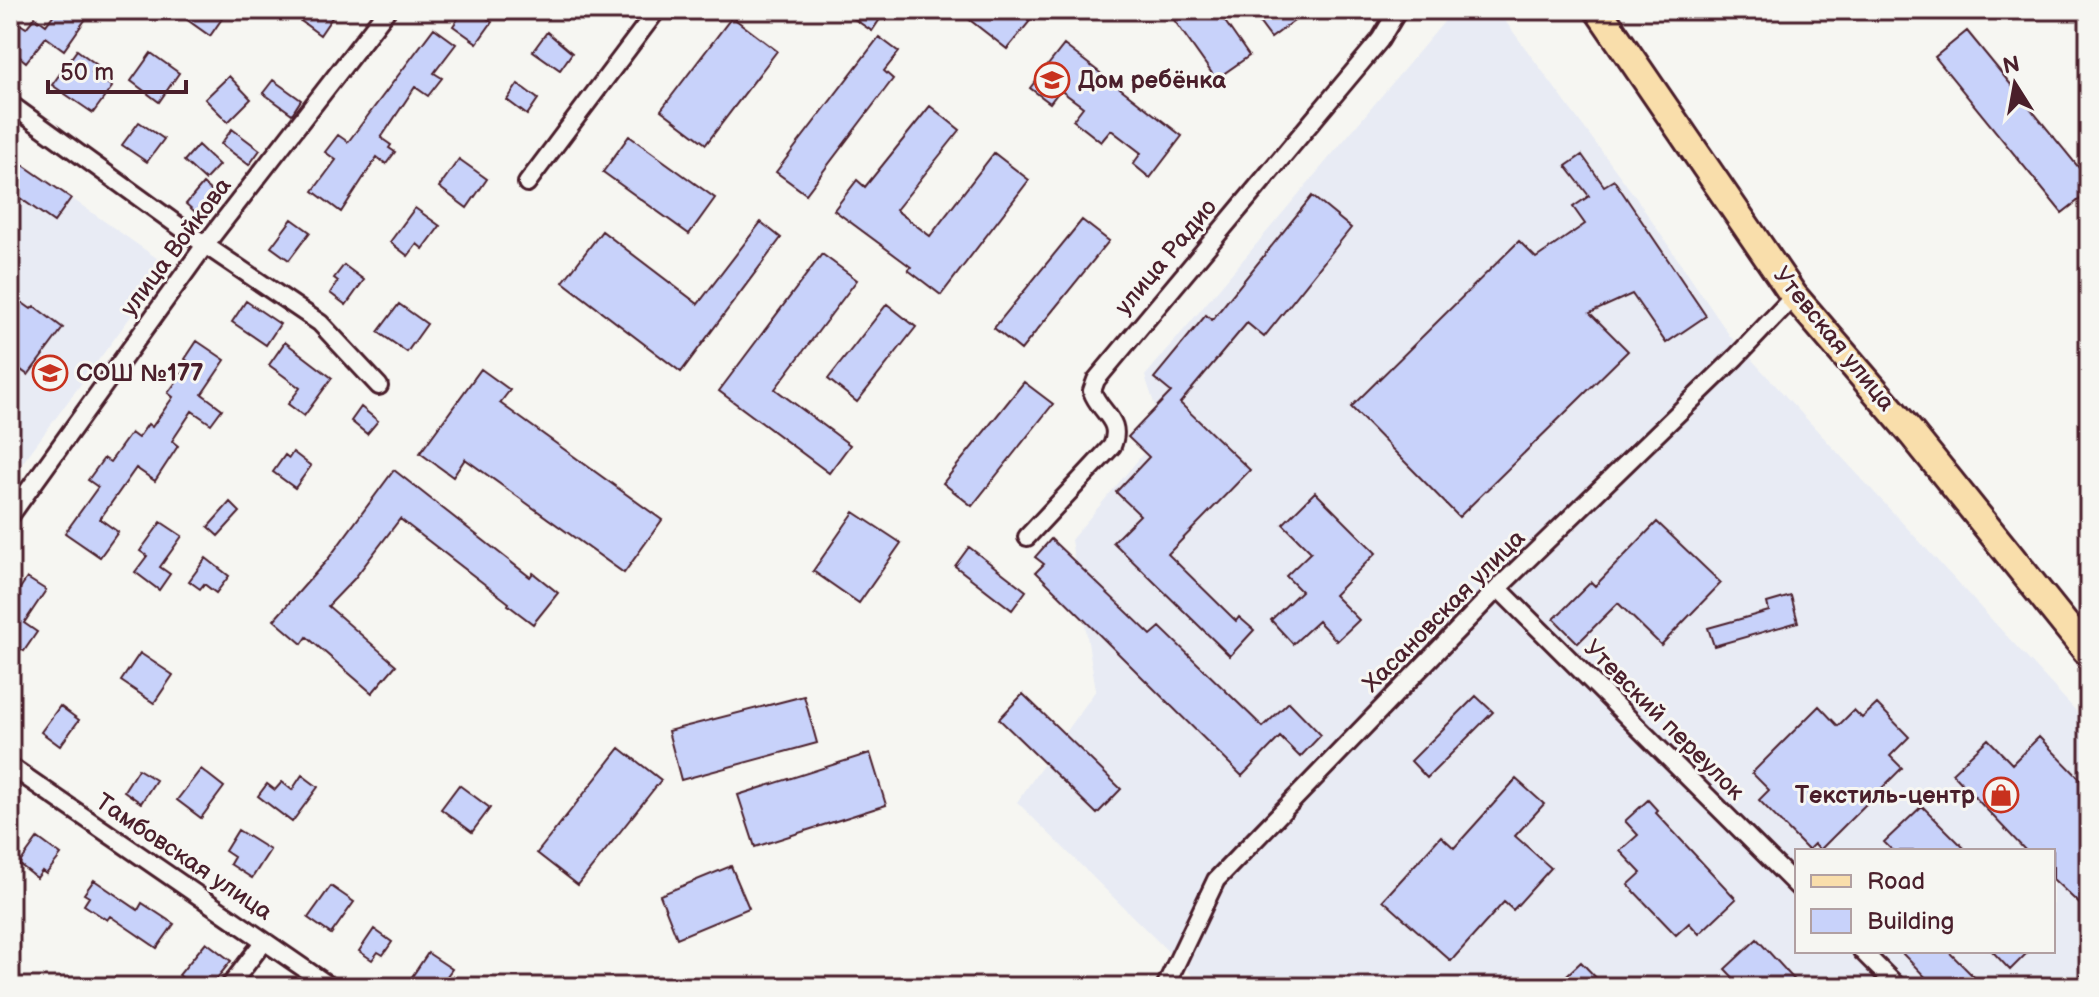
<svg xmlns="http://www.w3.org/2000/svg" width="2099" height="997" viewBox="0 0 2099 997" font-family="'Balsamiq Sans',sans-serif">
<rect width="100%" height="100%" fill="#f6f6f2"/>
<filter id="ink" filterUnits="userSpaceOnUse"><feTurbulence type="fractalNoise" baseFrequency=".0125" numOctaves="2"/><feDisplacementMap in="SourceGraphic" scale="16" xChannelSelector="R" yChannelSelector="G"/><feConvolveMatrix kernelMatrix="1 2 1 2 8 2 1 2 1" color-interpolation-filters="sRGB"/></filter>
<g filter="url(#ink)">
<!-- built -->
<path fill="#e8ebf4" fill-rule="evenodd" d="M1454,10H1497L1634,195L1730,336L2089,725V987H1204L1017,802L1096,690L1071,540L1163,430L1145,376ZM1797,851H2053V951H1797Z
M10,155L168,266L10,480Z"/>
<!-- building -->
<path fill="#c8d2fa" stroke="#4a1f2b" stroke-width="2" d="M57,10H92L64,50L46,37L26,62L10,49V36L20,24L26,28L35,17L46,25Z
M193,10H228L210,36L186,19Z
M286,10H325L333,16L320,35Z
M464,10H475L492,22L477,43L453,26Z
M841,10H886L872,31Z
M957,10H1017L1030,21L1007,49Z
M1167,10H1217L1249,56L1216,79Z
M1250,10H1309L1271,38Z
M732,17L777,51L706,144L661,110Z
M434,28L456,44L434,73L442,78L428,96L415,87L381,138L391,145L389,148L395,152L386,164L377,157L341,212L313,191L336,160L325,152L338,135L348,142Z
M1967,31L2089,180V192L2062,213L1935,57Z
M547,32L572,53L560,70L533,51Z
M879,37L899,52L884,71L893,79L806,194L776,172Z
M1064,45L1182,136L1150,178L1133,164L1141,153L1111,130L1101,142L1073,120L1083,107L1060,90L1050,103L1030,88Z
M77,50L97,65L92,72L112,87L93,113L52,85Z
M151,53L179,73L159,102L131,81Z
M229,76L251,99L228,122L205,99Z
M273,80L301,100L292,114L263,93Z
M518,84L538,99L527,115L507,100Z
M930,106L960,130L896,210L930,236L994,153L1029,180L941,295L908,270L911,267L834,210L857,180L865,187Z
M139,122L164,139L147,162L122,145Z
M232,129L260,150L249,165L221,144Z
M629,136L715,198L689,234L603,172Z
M198,145L219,165L205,180L184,161Z
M1582,155L1604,186L1614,180L1706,316L1666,343L1632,294L1590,313L1628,351L1459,517L1351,407L1519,241L1536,258L1585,224L1573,207L1589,196L1566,166Z
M10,156L71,198L54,222L10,191Z
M459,159L487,179L467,208L439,187Z
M203,184L218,197L201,217L186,204Z
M1312,196L1351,228L1264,337L1247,323L1180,403L1250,470L1168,554L1236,621L1239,617L1254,630L1230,656L1113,542L1140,515L1116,492L1149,457L1128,437L1171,392L1154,378L1206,315L1212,320Z
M415,208L440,226L423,249L417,244L408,256L390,242Z
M292,219L310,232L289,260L271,247Z
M1082,220L1109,241L1021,350L994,328Z
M761,222L781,238L681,372L563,282L602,231L698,304Z
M822,254L857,280L775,389L850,445L829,473L719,391Z
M344,265L364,280L346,305L330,293L338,281L334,278Z
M10,294L31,309L34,306L63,328L28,375L10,362Z
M246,301L280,324L266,345L232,322Z
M399,304L427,324L407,352L378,332Z
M887,304L916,327L857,402L828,379Z
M197,341L225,360L202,394L222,409L211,424L192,411L172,441L178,446L155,481L136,468L100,519L118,532L100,557L65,533L98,487L88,480L104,458L110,462L131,433L138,438L148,424L152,427L173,397L168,393L190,363L185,359Z
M285,342L332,378L304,416L288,404L300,388L269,365Z
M481,369L510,390L500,403L662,520L624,573L465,459L453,477L420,453Z
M1024,382L1053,404L972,506L943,483Z
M361,407L378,421L367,434L351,421Z
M293,452L311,466L295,488L273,472L285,455L289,458Z
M394,470L530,577L533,573L558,593L533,624L508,605L509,603L400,519L354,579L328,606L396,665L372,693L307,637L302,644L274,620L328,559Z
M1315,492L1376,553L1334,595L1359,620L1337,641L1318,621L1293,644L1271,620L1301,591L1286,576L1311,552L1283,524Z
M230,502L240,512L218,536L208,527Z
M854,512L901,543L859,603L813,571Z
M161,522L182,536L160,567L170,574L159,590L135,572L147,556L140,551Z
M1657,522L1721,583L1661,645L1618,603L1578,643L1554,619L1591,582L1595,586Z
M1051,539L1151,635L1160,627L1263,727L1289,702L1321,735L1300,757L1280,737L1242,776L1036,572L1044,564L1035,557Z
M969,547L1026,591L1012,610L955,566Z
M206,558L229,576L216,593L204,584L200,589L189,581Z
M27,578L46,590L24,623L37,632L24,651L11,642L10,645V603Z
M1791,596L1798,622L1714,646L1708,628L1769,611L1767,603Z
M140,653L173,675L154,703L121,681Z
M1023,694L1121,789L1097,814L999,719Z
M804,696L817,743L681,780L668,731Z
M1476,696L1493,712L1427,778L1411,761Z
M1877,704L1909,737L1890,756L1902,768L1820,850L1814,844L1808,850L1759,800L1769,790L1752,773L1819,706L1838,726L1854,710L1862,718Z
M60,706L79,720L60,746L41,732Z
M2039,737L2089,788V913L2053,879V851H2026L1952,773L1988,739L2012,764Z
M620,748L661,780L578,885L537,853Z
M870,753L886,805L755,847L738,795Z
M138,769L156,780L141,803L124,791Z
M201,769L224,787L201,818L177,800Z
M302,775L318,787L292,822L258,796L267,784L275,790L282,782L292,790Z
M1516,779L1544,804L1515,836L1551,868L1513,910L1504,902L1451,961L1383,900L1441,836L1454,848Z
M459,785L490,808L472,832L441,809Z
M1648,800L1658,811L1656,813L1736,899L1699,934L1689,923L1676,935L1628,885L1641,873L1620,851L1638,835L1625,821Z
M1922,806L1967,851H1893L1884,842Z
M238,830L270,850L252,878L230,864L234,857L225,851Z
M38,838L61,855L46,874L42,871L37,878L19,864Z
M731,866L749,908L677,938L660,895Z
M94,880L138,910L142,903L174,924L157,948L110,916L107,920L84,905L89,897L84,894Z
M331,886L354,902L331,934L308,918Z
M374,929L392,942L383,955L378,952L372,960L359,951Z
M1757,939L1801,987H1742L1725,969Z
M206,942L231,961L210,987H194L179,975Z
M1900,951H1948L1984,987H1935Z
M1992,951H2029L2010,970Z
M428,953L452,969L439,987H405Z
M1581,962L1605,987H1554Z"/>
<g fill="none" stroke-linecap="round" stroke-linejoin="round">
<!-- street casing -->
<g stroke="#4a1f2b" stroke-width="22">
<path id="street" d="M10,104L205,245L320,323L379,386
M527,183L657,10
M10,516L205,245L387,10
M1027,537L1112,446C1123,419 1100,414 1092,391L1096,380L1380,40L1398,10
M1498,588L1797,886
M10,766L331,987
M1862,951L1898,987
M229,987L264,941
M1165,987L1216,880L1498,588L1736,357L1794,296
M2084,987L2089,982"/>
</g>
<!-- primary casing -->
<g stroke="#4a1f2b" stroke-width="32">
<path id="primary" d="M1598,10L1794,296L1913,435L2089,654"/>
</g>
<!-- street -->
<use href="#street" stroke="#f6f6f2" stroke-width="16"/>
<!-- primary -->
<use href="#primary" stroke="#f9deab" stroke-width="26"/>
</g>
</g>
<!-- icons -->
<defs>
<g id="school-ring" transform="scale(1.8)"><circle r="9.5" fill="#f6f6f2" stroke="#c8321e" stroke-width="1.5"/><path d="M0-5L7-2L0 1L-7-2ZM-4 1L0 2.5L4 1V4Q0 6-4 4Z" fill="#c8321e"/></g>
<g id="shop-ring" transform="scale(1.8)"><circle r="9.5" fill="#f6f6f2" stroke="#c8321e" stroke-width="1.5"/><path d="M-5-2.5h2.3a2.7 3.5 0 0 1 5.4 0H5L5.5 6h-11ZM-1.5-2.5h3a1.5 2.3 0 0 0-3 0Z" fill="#c8321e"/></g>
</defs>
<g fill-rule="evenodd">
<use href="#school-ring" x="1052" y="80"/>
<use href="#school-ring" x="50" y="373"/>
<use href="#shop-ring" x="2001" y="795"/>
</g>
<g text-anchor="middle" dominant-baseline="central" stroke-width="6" stroke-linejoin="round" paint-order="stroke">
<!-- poi labels -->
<g font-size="24" font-weight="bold" fill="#4a1f2b" stroke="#f6f6f2" text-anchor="start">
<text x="1078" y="80">Дом ребёнка</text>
<text x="76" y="373">СОШ №177</text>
<text x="1975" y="795" text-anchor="end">Текстиль-центр</text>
</g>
<!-- street labels -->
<g font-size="24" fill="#4a1f2b" stroke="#f6f6f2">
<text transform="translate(176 247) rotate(-53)">улица Войкова</text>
<text transform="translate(1166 257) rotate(-50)">улица Радио</text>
<text transform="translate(1834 339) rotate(51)">Утевская улица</text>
<text transform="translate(1444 611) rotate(-45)">Хасановская улица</text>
<text transform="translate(1664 720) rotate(45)">Утевский переулок</text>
<text transform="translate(184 857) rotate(34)">Тамбовская улица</text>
</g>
</g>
<!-- margin -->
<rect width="2099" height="997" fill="none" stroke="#f6f6f2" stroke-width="40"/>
<rect x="20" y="20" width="2059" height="957" fill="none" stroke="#4a1f2b" stroke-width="3" filter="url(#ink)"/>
<!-- legend -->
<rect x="1795" y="849" width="260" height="104" fill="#f6f6f2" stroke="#b1a0a2" stroke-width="2"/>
<rect x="1811" y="875" width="40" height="12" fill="#f9deab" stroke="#b1a0a2" stroke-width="2"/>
<text x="1867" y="889" font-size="24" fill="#4a1f2b">Road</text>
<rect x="1811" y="909" width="40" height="24" fill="#c8d2fa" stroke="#b1a0a2" stroke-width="2"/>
<text x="1867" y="929" font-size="24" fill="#4a1f2b">Building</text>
<!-- north arrow -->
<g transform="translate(2015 84) rotate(349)" stroke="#f6f6f2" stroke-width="6" paint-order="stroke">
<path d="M0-6L14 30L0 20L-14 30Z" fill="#4a1f2b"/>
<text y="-12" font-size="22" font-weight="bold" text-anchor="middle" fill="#4a1f2b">N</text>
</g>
<!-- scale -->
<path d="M48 80v12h138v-12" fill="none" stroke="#4a1f2b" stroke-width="4"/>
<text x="60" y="80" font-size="24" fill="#4a1f2b" stroke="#f6f6f2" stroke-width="6" paint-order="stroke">50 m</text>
</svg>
